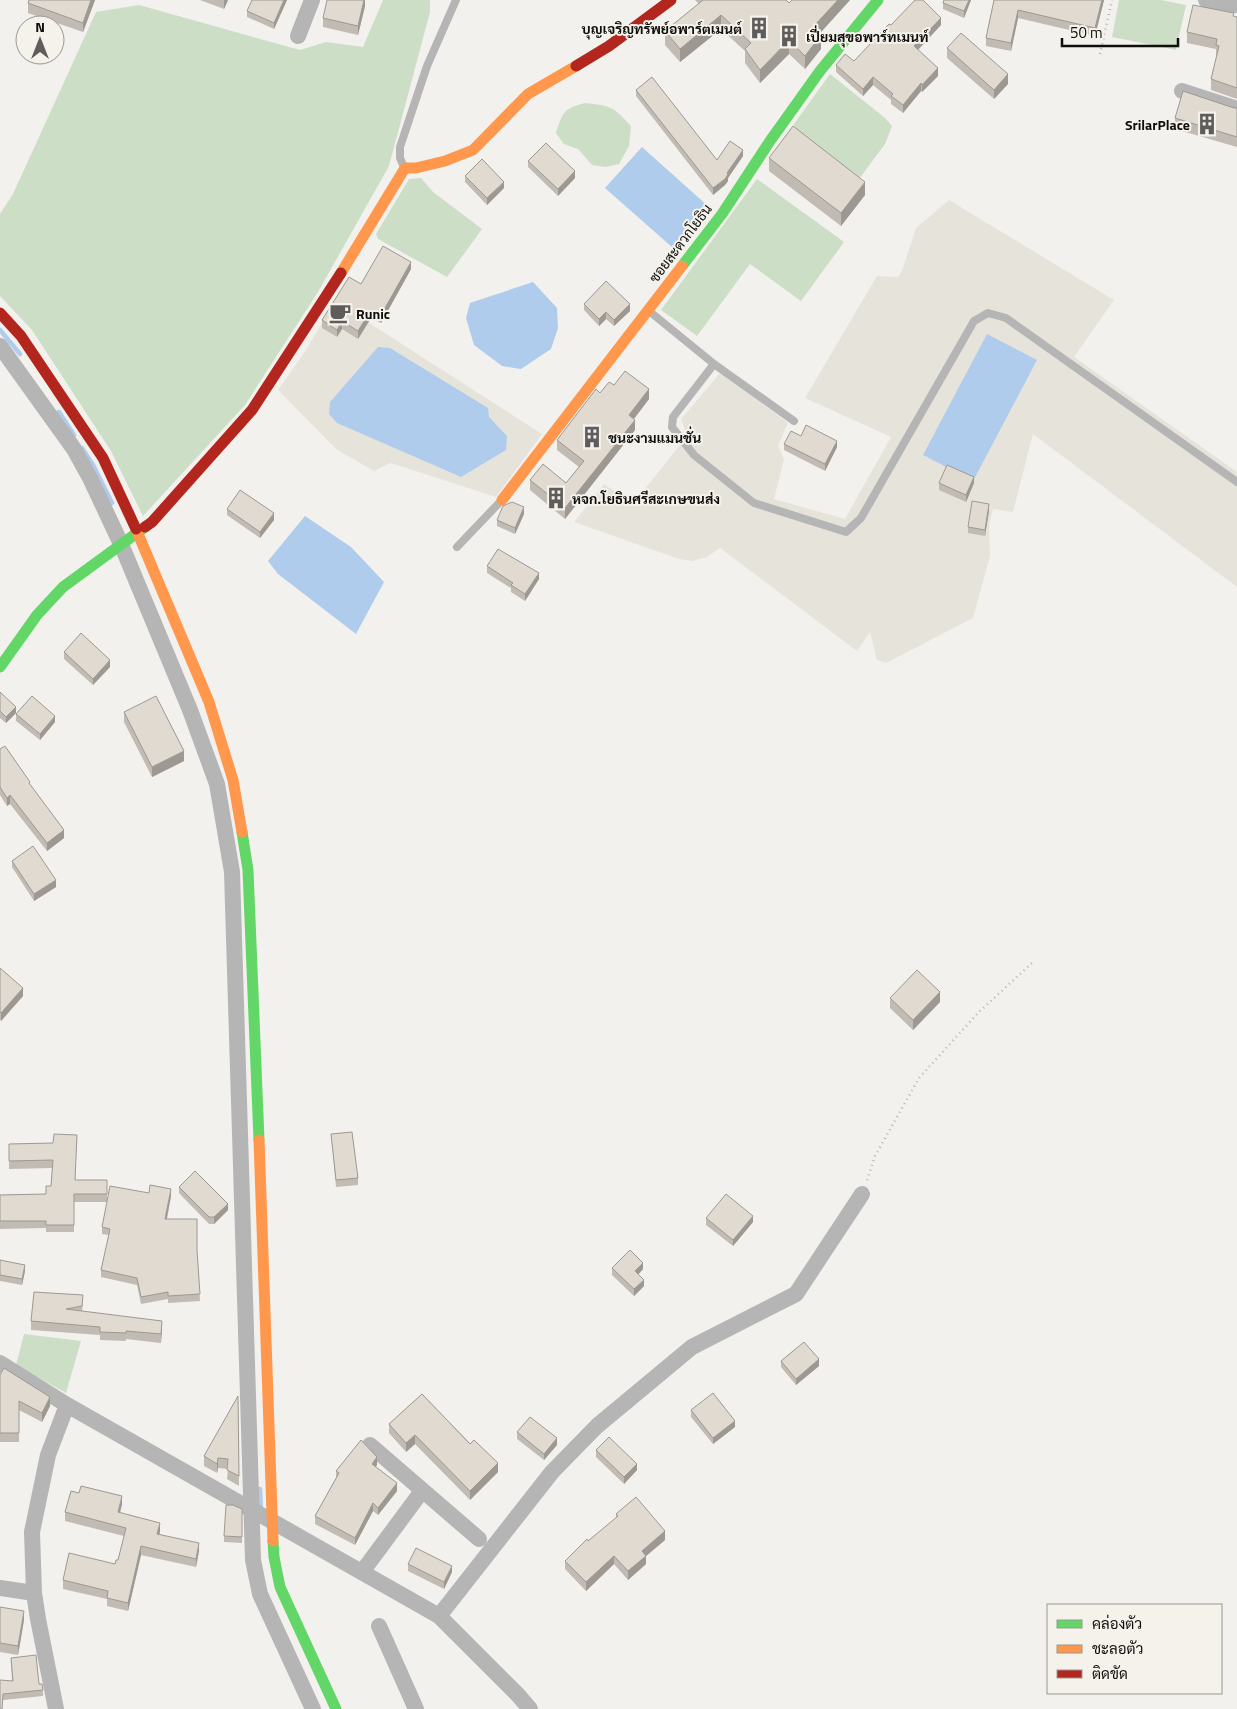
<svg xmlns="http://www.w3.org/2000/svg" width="1237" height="1709" viewBox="0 0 1237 1709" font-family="'Titillium Web',Sarabun,sans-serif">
<rect width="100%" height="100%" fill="#f2f1ed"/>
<!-- built -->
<path fill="#e6e4da" d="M949,200L1114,300L1074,357L1237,472V587L1033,434L1013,512L993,509L989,525L990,556L973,618L886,663L877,660L870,632L857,651L720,548L707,557L692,561L679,559L574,522L604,484L633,504L687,436L681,419L721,372L788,423L778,446L784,459L774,499L845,519L891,437L805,398L877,276L898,277L902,271L916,228Z
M335,301L542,434L496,497L391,463L374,471L336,449L278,390L306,350Z"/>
<!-- green -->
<path fill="#cddec6" d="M383,0H430V12L389,166L318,292L245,405L143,516L111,451L32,330L0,296V214L13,194L96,12L139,5L300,50L326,42L363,47Z
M1119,0H1161L1186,5L1176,50L1112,37Z
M830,74L885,118L892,126L885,144L859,179L795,131L794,124Z
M585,103C611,106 613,106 631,126L629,146L619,164L606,167L592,165L578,149L564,144L556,133C562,113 564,108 585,103Z
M421,178L433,192L482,229L447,277L378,239L376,234L409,179Z
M757,179L844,242L801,301L750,264L697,336L661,310Z
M24,1334L81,1341L66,1393L16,1365Z"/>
<!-- water -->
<path fill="#b0ccec" d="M642,147L709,207L673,248L605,188Z
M533,282L557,308L558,328L551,349L521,369L502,366L474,345L466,318L470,303Z
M987,334L1037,360L973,481L923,455Z
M378,347L390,348L488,408L489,417L507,436L506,450L461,477L337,423L329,414L330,402Z
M305,516L351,547L384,582L356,634L278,574L268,561Z"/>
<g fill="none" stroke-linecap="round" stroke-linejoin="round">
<!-- stream -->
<path stroke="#b0ccec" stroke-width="4.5" d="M0,330L20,354
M59,412L74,435
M82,448L93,465L112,503
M260,1489L261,1511"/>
<!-- path -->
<path stroke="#b6b6b5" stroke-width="2.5" stroke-dasharray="1 4" stroke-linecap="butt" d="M1100,54L1112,0
M867,1180L875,1156L919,1078L978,1013L1033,962"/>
<!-- lane -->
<path stroke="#b6b5b5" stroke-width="8" d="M404,167L400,158V147L427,66L456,0
M649,311L714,364L673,417L672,427L694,455L754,503L846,532L861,518L974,321L988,313L1006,318L1237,482
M714,364L794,421
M457,547L500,502"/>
<!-- street -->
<path stroke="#b6b5b5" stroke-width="16" d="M1206,0L1237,5
M298,36L312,0
M1182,91L1237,109
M0,346L74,449L91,480L121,544L190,710L217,784L232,872L253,1560L260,1594L313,1709
M0,1363L67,1405L439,1616L518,1695L530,1709
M370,1445L479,1539
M362,1572L422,1491
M0,1588L34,1593L32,1532L48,1455L67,1405
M34,1593L38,1619L56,1709
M439,1616L552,1472L597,1426L692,1347L796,1294L862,1194
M379,1626L416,1709"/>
<!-- fast -->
<path stroke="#63d668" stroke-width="11" d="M682,266L722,214L770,141L820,71L878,0
M0,667L37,615L63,587L145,527
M242,832L248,870L259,1140
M273,1541L274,1557L280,1587L336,1709"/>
<!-- slow -->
<path stroke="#ff974d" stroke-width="11" d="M341,273L405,168H416L445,161L473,150L528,94L576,66
M502,500L682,266
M136,529L209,702L233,780L242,832
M259,1140L273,1541"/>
<!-- jam -->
<path stroke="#b3261e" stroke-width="11" d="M576,66L609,46L671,0
M0,313L21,336L103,458L136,529
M145,527L152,522L252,410L341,273"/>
</g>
<!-- wall -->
<path fill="#c1bbb4" d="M29,0H95L83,32L28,13V3Z
M200,0H228L224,9Z
M287,0L274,29L247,17V11Z
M365,0V6L358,35L323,27V18Z
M695,0H786L789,3L792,0H850L819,34L821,49L805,69L789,54L760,83L745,63V51L721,29L680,62L665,45V31L699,4Z
M971,0L964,18L943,9V3Z
M994,0H1104L1095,36L1018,18L1011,51L986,46V38Z
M1234,17H1237V99L1211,90V79L1217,56H1216V49L1187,43V32Z
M891,25H941L918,50L938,76L922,92L921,91L903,113L891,104V100L873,85L863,96L836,72V65L854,61Z
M947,48L1008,84L994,99L947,58Z
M636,90L717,160L743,156L728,178V181L725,185L713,195L636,96Z
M1234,108H1237V147L1175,129V118Z
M769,158L865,195L841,226L769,171Z
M528,161L575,178L558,196L528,167Z
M465,176L504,188L487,205L465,182Z
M411,269L381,323L371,318L358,339L342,329L337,337L322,328V320L361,284Z
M584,304L630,311L614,326L606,319L599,326L584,310Z
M614,385L649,399L634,419L635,430L565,519L530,490V480L566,483L579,467L557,450V440L600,393Z
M801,436L837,447L825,471L784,450V444Z
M939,483H974L966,502L939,490Z
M227,509L274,520L260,538L227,515Z
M989,511L985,536L968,533V527Z
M524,514L515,534L497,526V520Z
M487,566L539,579L525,601L511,592V588L487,573Z
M64,652L110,667L93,685L64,659Z
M0,692L16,713L6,723L0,718Z
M124,712L184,761L152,777L124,722Z
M16,714L55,722L40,740L16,721Z
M0,749L30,785L64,838L47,851L10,804L7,806L0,795Z
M12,861L56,887L34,901L12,867Z
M0,968L23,996L1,1021L0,1020Z
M890,998L940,1002L913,1030L890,1008Z
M331,1134L358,1178V1185L336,1187Z
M53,1143L75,1180H107V1202H74V1232H46V1228L0,1229V1195L46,1194L51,1186L52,1168L9,1169V1144Z
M179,1187L228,1210L214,1224H209L179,1193Z
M171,1196L167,1219L197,1251L200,1301L168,1303V1299L141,1304L137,1285L101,1277V1270L109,1235L102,1234V1227Z
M706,1218L753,1222L733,1246L706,1225Z
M0,1260L25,1271L22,1285L0,1281Z
M612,1268L643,1269L638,1275L644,1286L634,1296L612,1275Z
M83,1304L82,1311L162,1329L161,1343L126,1339V1341L100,1340V1335L31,1330V1321Z
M781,1361L819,1366L796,1385L781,1367Z
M0,1375L50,1406L42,1422L19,1410V1442H0Z
M422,1394L498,1472L470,1500L415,1444L406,1452L389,1433V1424Z
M238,1396L239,1486L227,1479L228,1469L218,1468L217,1473L204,1466V1456Z
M691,1410L735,1427L713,1444L691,1417Z
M517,1432L557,1445L544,1460L517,1439Z
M596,1450L637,1470L624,1484L596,1457Z
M377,1465L376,1467L397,1491L378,1515L373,1511L355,1545L315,1524V1516L336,1478V1471Z
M122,1504L120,1513L160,1532L159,1534L199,1551L196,1567L141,1555L128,1611L107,1606V1599L63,1589V1580L115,1564L118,1560L124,1536L65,1521V1512Z
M242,1509V1543L224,1542V1536Z
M616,1514L665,1540L646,1556V1564L628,1580L614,1564L586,1591L565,1569V1561L616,1518Z
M408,1564L452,1572L444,1589L408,1571Z
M0,1607L24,1620L18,1655L0,1652Z
M11,1658L39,1684L43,1690V1696L3,1700L2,1709H0V1680L12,1681Z"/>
<!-- shaded-wall -->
<path fill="#9d9992" d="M91,0H95L83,32V23Z
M224,0H228L224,9Z
M284,0H287L274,29V23Z
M364,0H365V6L358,35V26Z
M838,0H850L813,41V27Z
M969,0H971L964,18V11Z
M1102,0H1104L1095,36V28Z
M1018,10V18L1011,51V43Z
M721,15V29L680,62V49Z
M941,18V25L914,54V46Z
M821,35V49L805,69V56Z
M789,40V54L760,83V70Z
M938,68V76L922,92V85Z
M1008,74V84L994,99V90Z
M873,77V85L863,96V89Z
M921,83V91L903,113V105Z
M743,150V156L728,178V181L725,185L713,195V188L727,173Z
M575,171V178L558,196V189Z
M504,182V188L487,205V198Z
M865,182V195L841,226V213Z
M411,262V269L381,323V315Z
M630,304V311L614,326V320Z
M371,310V318L358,339V331Z
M606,312V319L599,326V319Z
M342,321V329L337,337V330Z
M649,389V399L629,425V415Z
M635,420V430L565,519V508Z
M837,441V447L825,471V464Z
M974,477V483L966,502V495Z
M989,504V511L985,536V530Z
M524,507V514L515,534V528Z
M274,513V520L260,538V532Z
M539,573V579L525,601V594Z
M110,660V667L93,685V679Z
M16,707V713L6,723V717Z
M55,716V722L40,740V734Z
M184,751V761L152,777V767Z
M10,795V804L7,806V798Z
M64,830V838L47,851V843Z
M56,880V887L34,901V894Z
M23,988V996L1,1021V1013Z
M940,992V1002L913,1030V1020Z
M171,1189V1196L165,1227V1219Z
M228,1204V1210L214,1224V1217Z
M753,1216V1222L733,1246V1240Z
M643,1263V1269L635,1278V1271Z
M25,1265V1271L22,1285V1279Z
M644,1280V1286L634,1296V1289Z
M162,1321V1329L161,1343V1334Z
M819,1359V1366L796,1385V1379Z
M50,1397V1406L42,1422V1413Z
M735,1421V1427L713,1444V1438Z
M415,1435V1444L406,1452V1443Z
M557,1438V1445L544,1460V1454Z
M377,1457V1465L372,1471V1464Z
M218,1458V1468L217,1473V1464Z
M498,1463V1472L470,1500V1491Z
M637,1464V1470L624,1484V1477Z
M397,1483V1491L378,1515V1508Z
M122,1496V1504L118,1520V1512Z
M373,1503V1511L355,1545V1538Z
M160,1523V1532L157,1542V1534Z
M665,1531V1540L646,1556V1564L628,1580V1571L642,1551Z
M199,1543V1551L196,1567V1559Z
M141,1546V1555L128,1611V1603Z
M614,1556V1564L586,1591V1582Z
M452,1566V1572L444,1589V1582Z
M24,1611V1620L18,1655V1646Z"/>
<!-- building -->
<path fill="#e0dad1" stroke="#9d9992" d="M29,0H91L83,23L28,3Z
M252,0H284L274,23L247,11Z
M327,0H364L358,26L323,18Z
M703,0H786L789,3L792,0H838L813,27L821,35L805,56L789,40L760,70L745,49L751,43L721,15L680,49L665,31Z
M915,0H923L941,18L914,46L938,68L922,85L921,83L903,105L891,96L893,94L873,77L863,89L836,65L845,54L854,61L889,24L891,25Z
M944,0H969L964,11L943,3Z
M994,0H1102L1095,28L1018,10L1011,43L986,38Z
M1193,5L1234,13L1233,16L1237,17V88L1211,79L1219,46L1216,45L1217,39L1187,32Z
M961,33L1008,74L994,90L947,48Z
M652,77L717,160L730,141L743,150L727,173L728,174L725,179L713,188L636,90Z
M1183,91L1234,108H1237V137L1175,118Z
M793,126L865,182L841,213L769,158Z
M546,143L575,171L558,189L528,161Z
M482,159L504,182L487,198L465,176Z
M383,246L411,262L381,315L371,310L358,331L342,321L337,330L322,320L349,277L361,284Z
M606,281L630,304L614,320L606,312L599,319L584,304Z
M625,371L649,389L629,415L635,420L565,508L530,480L543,464L566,483L584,461L557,440L596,389L600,393L609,382L614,385Z
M806,425L837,441L825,464L784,444L791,431L801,436Z
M947,465L974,477L966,495L939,483Z
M240,490L274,513L260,532L227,509Z
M972,501L989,504L985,530L968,527Z
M512,502L524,507L515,528L497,520L503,506Z
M498,549L539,573L525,594L511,585L513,583L487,566Z
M81,633L110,660L93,679L64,652Z
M0,692L16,707L6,717L0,711Z
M32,696L55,716L40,734L16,714Z
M156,696L184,751L152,767L124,712Z
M5,746L30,782L29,783L64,830L47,843L10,795L7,798L0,787V749Z
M33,846L56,880L34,894L12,861Z
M0,968L23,988L1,1013L0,1012Z
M917,970L940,992L913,1020L890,998Z
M352,1132L358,1178L336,1180L331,1134Z
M54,1134L77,1135L75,1180H107V1194H74V1225H46V1221H0V1195L46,1194V1186H51L53,1160L9,1161V1144L53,1143Z
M195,1171L228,1204L214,1217H209L179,1187Z
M150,1185L171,1189L165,1219H197V1250L200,1294L168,1296V1292L141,1297L137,1278L101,1270L110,1229L102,1227L110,1186L149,1193Z
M726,1194L753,1216L733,1240L706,1218Z
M630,1250L643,1263L635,1271L644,1280L634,1289L612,1268Z
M0,1260L25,1265L22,1279L0,1275Z
M34,1292L83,1295L82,1306L66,1309L162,1321L161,1334L126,1331V1333L100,1332V1327L31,1321Z
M804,1342L819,1359L796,1379L781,1361Z
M4,1368L50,1397L42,1413L19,1401V1433H0V1375Z
M713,1393L735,1421L713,1438L691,1410Z
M422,1394L470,1444L474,1440L498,1463L470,1491L415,1435L406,1443L389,1424Z
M238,1396L239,1476L227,1470L228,1459L218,1458L217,1464L204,1456Z
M530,1417L557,1438L544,1454L517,1432Z
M609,1437L637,1464L624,1477L596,1450Z
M361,1440L377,1457L372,1464L397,1483L378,1508L373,1503L355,1538L315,1516L339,1473L336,1471Z
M81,1486L122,1496L118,1512L160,1523L157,1534L199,1543L196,1559L141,1546L128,1603L107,1598L108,1591L63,1580L69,1553L115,1564L116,1560H118L126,1528L65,1512L71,1491L79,1493Z
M636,1497L665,1531L642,1551L646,1556L628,1571L614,1556L586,1582L565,1561L587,1539L588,1541L618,1516L616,1514Z
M226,1505H233L242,1509V1537L224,1536Z
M416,1548L452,1566L444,1582L408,1564Z
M0,1607L24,1611L18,1646L0,1643Z
M36,1655L39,1684H42L43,1690L3,1694L2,1709H0V1680L13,1681L11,1658Z"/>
<!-- icons -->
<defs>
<g id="building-bare" transform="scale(1.725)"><path d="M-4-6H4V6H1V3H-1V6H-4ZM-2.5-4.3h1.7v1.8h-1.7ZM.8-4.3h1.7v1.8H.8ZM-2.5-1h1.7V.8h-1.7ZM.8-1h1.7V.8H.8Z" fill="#5e5d5b" stroke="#f4f2eb" stroke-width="2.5" paint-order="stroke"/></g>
<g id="cafe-bare" transform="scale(1.725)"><path d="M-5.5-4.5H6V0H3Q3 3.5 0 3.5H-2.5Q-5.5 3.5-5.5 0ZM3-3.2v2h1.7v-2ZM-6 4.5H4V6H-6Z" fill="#5e5d5b" stroke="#f4f2eb" stroke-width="2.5" paint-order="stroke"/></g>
</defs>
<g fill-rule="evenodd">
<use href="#building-bare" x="759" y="28"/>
<use href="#building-bare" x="789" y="36"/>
<use href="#building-bare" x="1207" y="124"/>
<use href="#cafe-bare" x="340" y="313"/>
<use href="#building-bare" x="592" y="437"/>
<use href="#building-bare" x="556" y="498"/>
</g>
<g text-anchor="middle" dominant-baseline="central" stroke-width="4" stroke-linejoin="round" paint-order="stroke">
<!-- poi labels -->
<g font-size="14" font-weight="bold" fill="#0f0e0c" stroke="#f4f2eb" text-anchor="start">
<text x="742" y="28" text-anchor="end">บุญเจริญทรัพย์อพาร์ตเมนต์</text>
<text x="806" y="36">เปี่ยมสุขอพาร์ทเมนท์</text>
<text x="1190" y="124" text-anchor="end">SrilarPlace</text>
<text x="356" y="313">Runic</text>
<text x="608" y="437">ชนะงามแมนชั่น</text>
<text x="572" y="498">หจก.โยธินศรีสะเกษขนส่ง</text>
</g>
<!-- street labels -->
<g font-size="14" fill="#0f0e0c" stroke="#f4f2eb">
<text transform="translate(680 243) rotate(-53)">ซอยสะดวกโยธิน</text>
</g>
</g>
<!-- legend -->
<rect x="1047" y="1604" width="175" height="90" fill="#f4f2eb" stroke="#989792"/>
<rect x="1057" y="1620" width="25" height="8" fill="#63d668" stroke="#989792"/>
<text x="1092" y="1629" font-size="15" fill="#0f0e0c">คล่องตัว</text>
<rect x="1057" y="1645" width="25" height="8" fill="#ff974d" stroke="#989792"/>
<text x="1092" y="1654" font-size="15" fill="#0f0e0c">ชะลอตัว</text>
<rect x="1057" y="1670" width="25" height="8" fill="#b3261e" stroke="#989792"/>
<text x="1092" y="1679" font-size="15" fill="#0f0e0c">ติดขัด</text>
<!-- north arrow -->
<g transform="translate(40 40)"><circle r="24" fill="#f4f2eb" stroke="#989792"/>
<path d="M0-4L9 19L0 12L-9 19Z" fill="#5e5d5b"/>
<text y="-8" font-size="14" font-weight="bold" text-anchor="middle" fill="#0f0e0c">N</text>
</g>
<!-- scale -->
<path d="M1062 38v8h116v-8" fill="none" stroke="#0f0e0c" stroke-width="2.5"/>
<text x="1070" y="38" font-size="15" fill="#0f0e0c" stroke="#f4f2eb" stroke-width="4" paint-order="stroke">50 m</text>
</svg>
